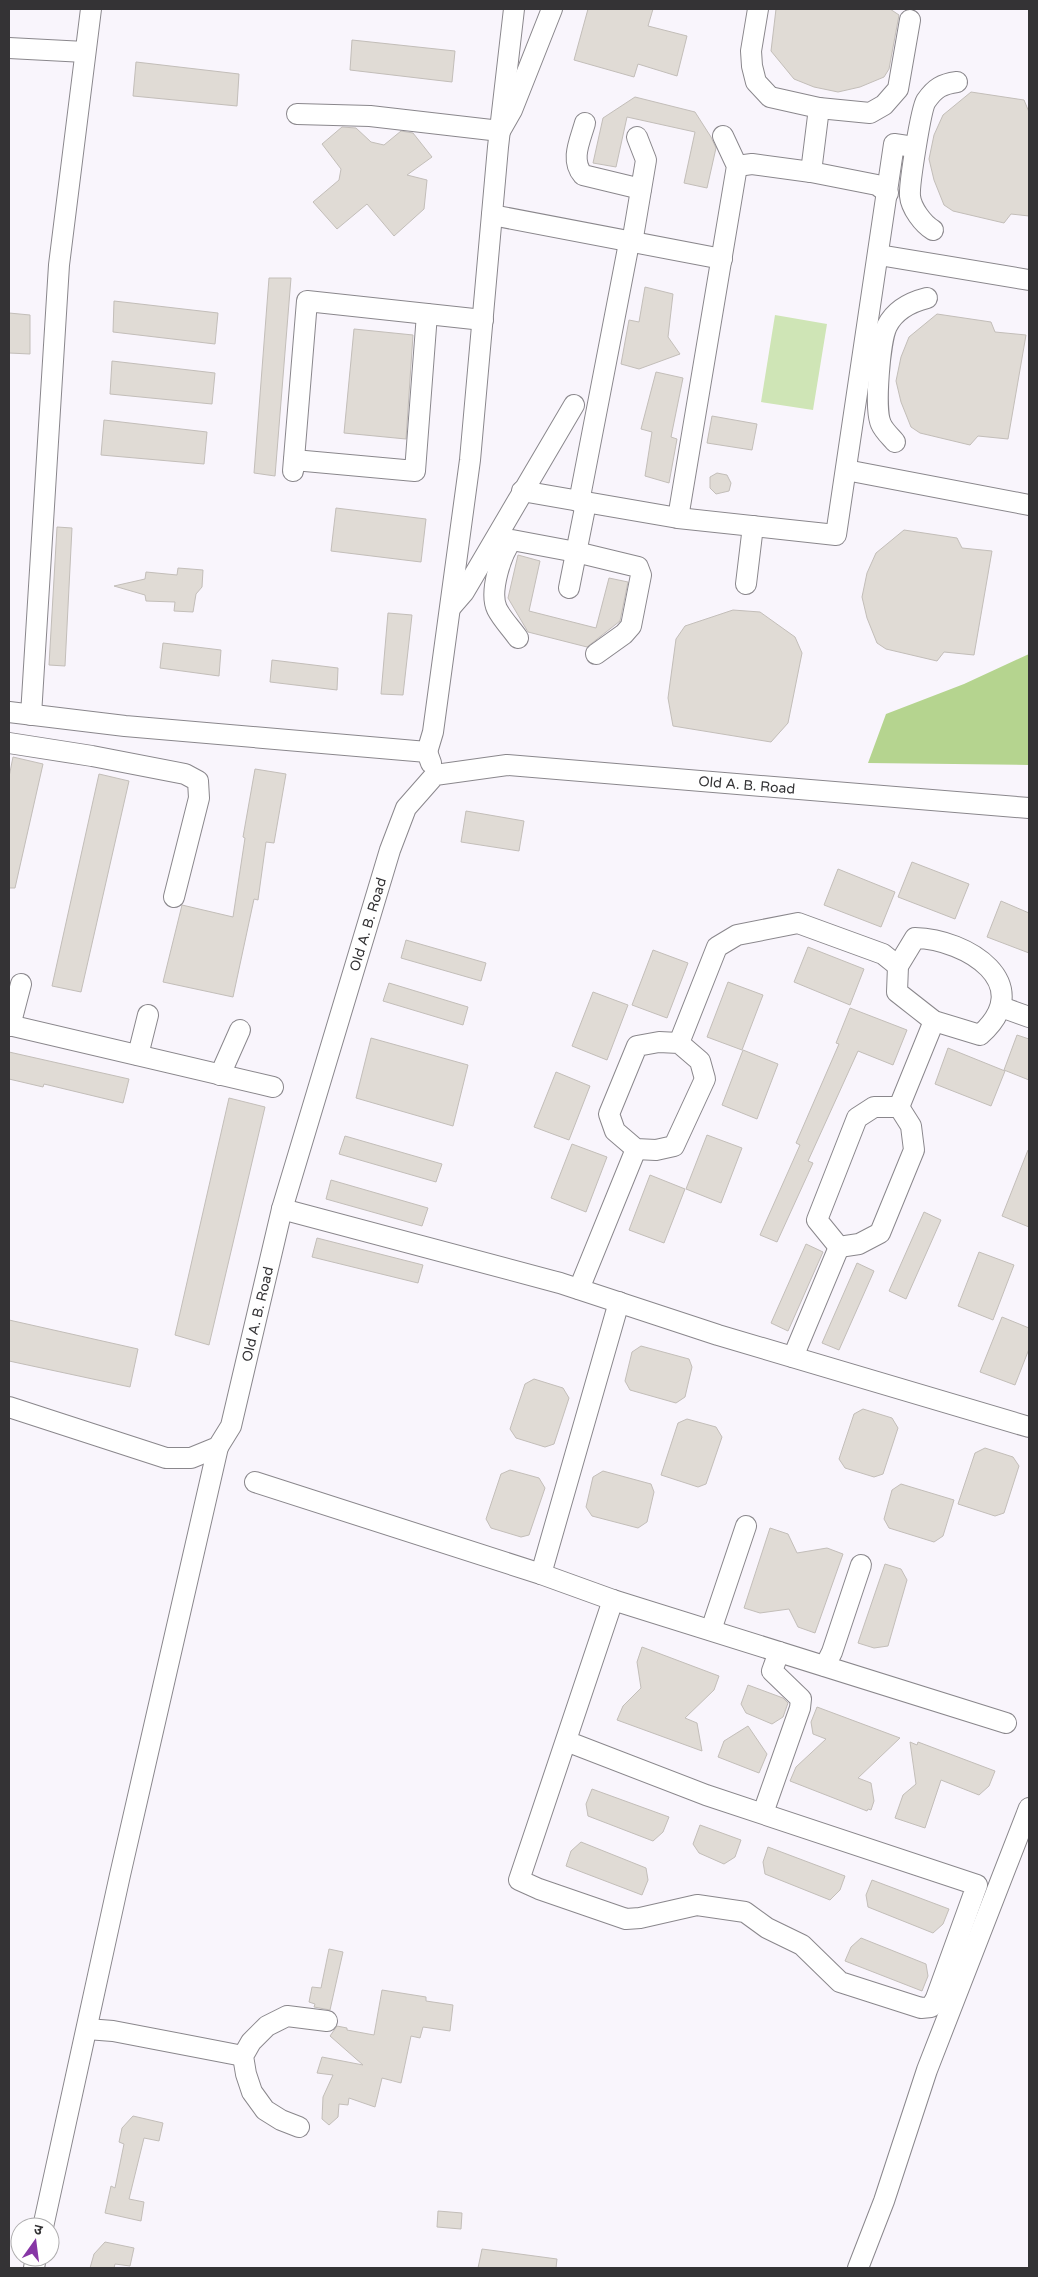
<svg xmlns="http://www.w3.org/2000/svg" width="1038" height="2277" viewBox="0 0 1038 2277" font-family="'Varela Round','Noto Sans Devanagari',sans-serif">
<rect width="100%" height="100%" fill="#f9f5fc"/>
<!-- green -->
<path fill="#cfe5b6" d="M775,315L827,324L813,410L761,402Z"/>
<!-- forest -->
<path fill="#b5d48f" d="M1029,654V765L868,763L886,714L964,684Z"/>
<!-- building -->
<path fill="#e0dbd5" stroke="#c3beb9" d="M588,9H653L648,26L687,36L677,76L638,64L634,77L574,60Z
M776,9H890L899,15L889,69L884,77L860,87L838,92L814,87L794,79L771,51Z
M352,40L455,51L452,82L350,70Z
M136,62L239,74L237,106L133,96Z
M971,92L1024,100L1029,112V216L1011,214L1004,223L953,211L944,205L934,180L929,159L934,135L943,115Z
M635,97L695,112L711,137L716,148L707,188L684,183L695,132L627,117L616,167L593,163L603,118Z
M342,127L356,128L371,142L384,145L401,131L413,133L432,157L407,175L427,180L424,209L394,236L367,204L337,229L313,202L339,180L341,169L322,144Z
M269,278H291L275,476L254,473Z
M645,287L673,294L668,337L680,354L639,369L621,364L629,320L639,322Z
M114,301L218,313L215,344L113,332Z
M9,313L30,315V354L9,353Z
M937,314L991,322L995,332L1026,335L1008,439L978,436L970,445L920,433L911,427L901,402L896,381L901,357L909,337Z
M354,329L413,335L406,439L344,433Z
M112,361L215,373L212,404L110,394Z
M656,372L683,378L671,437L677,439L669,483L645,476L652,432L641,429Z
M712,416L757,424L752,450L707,443Z
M104,420L207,432L204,464L101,455Z
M717,473L727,475L731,483L729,491L716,494L710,488V477Z
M336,508L426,519L421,562L331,551Z
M57,527L72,528L65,666L49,665Z
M904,530L957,538L962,548L992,551L974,655L944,652L937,661L886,649L877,643L867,618L862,597L867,573L876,553Z
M518,555L540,561L529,611L596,628L609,578L628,582L620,621L587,647L528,632L508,598Z
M178,568L203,570L202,587L196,594L193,612L174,611L175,602L146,601L145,595L114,586L145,579L146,572L177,575Z
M733,610L760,612L795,637L802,653L788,723L771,742L673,726L668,698L676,639L685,626Z
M388,613L412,615L403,695L381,694Z
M163,643L221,650L219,676L160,668Z
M272,660L338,668L337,690L270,682Z
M13,757L43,764L15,888H9V777Z
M255,769L286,774L274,843L266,842L258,900L254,899L233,997L163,982L182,905L233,917L245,838L243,837Z
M99,774L129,781L81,992L52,986Z
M466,811L524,821L519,851L461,842Z
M912,862L969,884L955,919L898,897Z
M838,869L895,892L881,927L824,905Z
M1001,901L1029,913V953L987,937Z
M406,940L486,963L481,981L401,958Z
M808,947L864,969L850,1005L794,982Z
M653,950L688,963L667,1018L632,1005Z
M728,982L763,995L742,1050L707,1037Z
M389,983L468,1007L463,1025L383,1001Z
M593,992L628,1005L607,1060L572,1046Z
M850,1008L907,1030L893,1065L858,1051L808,1161L813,1163L777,1242L760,1235L800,1145L796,1143L839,1044L836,1043Z
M1017,1035L1029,1039V1080L1004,1070Z
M371,1038L468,1065L453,1126L356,1098Z
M948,1048L1005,1071L991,1106L935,1084Z
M743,1050L778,1064L757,1119L722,1105Z
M9,1052L129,1079L123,1103L44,1084L43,1087L9,1079Z
M556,1072L590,1086L569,1140L534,1127Z
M229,1098L265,1107L209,1345L175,1335Z
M707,1135L742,1148L721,1203L686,1189Z
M345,1136L442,1164L436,1182L339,1154Z
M572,1144L607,1157L586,1212L551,1198Z
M1028,1150H1029V1227L1002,1216Z
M650,1175L685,1189L664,1243L629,1230Z
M331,1180L428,1208L422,1226L326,1199Z
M924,1212L941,1220L906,1299L889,1291Z
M317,1238L423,1265L418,1283L312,1257Z
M806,1244L823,1252L788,1331L771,1323Z
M979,1252L1014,1265L993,1320L958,1306Z
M857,1263L874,1271L839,1350L822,1343Z
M1002,1317L1029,1328V1349L1015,1385L980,1372Z
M9,1320L138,1349L130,1387L9,1361Z
M641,1346L689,1359L692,1367L685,1397L676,1403L630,1390L625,1381L632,1352Z
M534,1379L563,1388L569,1398L554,1444L545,1447L516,1438L510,1429L525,1384Z
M863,1409L892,1418L898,1428L883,1474L874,1477L845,1468L839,1459L854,1414Z
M687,1419L716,1427L722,1437L706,1484L698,1487L661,1475L678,1423Z
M985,1448L1013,1457L1019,1466L1004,1513L995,1516L958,1504L975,1453Z
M510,1470L539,1478L545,1488L529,1535L521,1537L491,1528L486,1519L501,1474Z
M603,1471L651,1484L654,1492L647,1522L638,1528L592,1516L586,1507L593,1477Z
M901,1484L954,1500L943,1536L934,1542L889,1528L884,1519L892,1490Z
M770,1528L788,1534L797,1553L827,1548L843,1554L815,1633L798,1627L789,1609L760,1613L744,1608Z
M885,1564L901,1569L907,1580L888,1646L874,1648L858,1643Z
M642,1647L719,1676L714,1690L685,1718L697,1723L702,1751L617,1720L623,1706L641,1688L637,1662Z
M748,1685L783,1698L788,1703L783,1717L772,1724L746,1713L741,1704Z
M817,1707L900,1738L858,1778L871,1783L874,1801L871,1810L868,1809L867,1811L790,1781L796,1767L826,1739L813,1734L811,1722Z
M748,1726L767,1754L759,1773L718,1757L724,1741Z
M910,1742L917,1745L918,1742L995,1771L989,1786L979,1795L941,1780L925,1828L895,1818L903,1795L916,1784Z
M592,1789L669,1817L663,1832L653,1841L588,1816L586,1804Z
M700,1825L741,1840L735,1857L724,1864L699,1853L693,1844Z
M581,1842L646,1868L648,1880L642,1895L566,1866L571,1851Z
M768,1847L845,1876L840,1890L830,1900L765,1874L763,1862Z
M872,1880L949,1909L943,1924L933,1933L868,1907L866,1895Z
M861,1938L926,1964L928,1976L922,1991L845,1961L851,1947Z
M329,1949L343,1952L330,2010L314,2007L315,2004L309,2002L312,1987L321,1988Z
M382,1990L426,1997V2001L453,2005L450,2031L423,2027L420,2038L411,2036L401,2083L382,2078L375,2107L349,2098L348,2105L339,2104L338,2117L329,2125L322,2119L323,2097L333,2075L317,2073L322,2057L363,2065L330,2036L337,2026L347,2028V2030L374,2035Z
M133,2116L163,2123L159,2141L144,2138L129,2199L144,2202L141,2221L105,2213L111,2186L115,2188L124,2144L119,2142L122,2128Z
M438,2211L462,2213L461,2229L437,2227Z
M105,2242L134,2248L130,2266L115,2264L114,2268H90L94,2254Z
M482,2249L557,2259L556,2268H478Z"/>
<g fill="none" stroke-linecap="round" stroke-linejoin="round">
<!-- minor casing -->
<g stroke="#8a878c" stroke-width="22">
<g id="minor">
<path d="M758,9L751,51L752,66L756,82L770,97L819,108L870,113L884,105L898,89L910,20"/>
<path d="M9,48L85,52"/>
<path d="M297,114L370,116L500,131L512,110L552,9"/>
<path d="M585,123C580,141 570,160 583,175L641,189"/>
<path d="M737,166L752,164L811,172L877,185L888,193"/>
<path d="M811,172L819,108"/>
<path d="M492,215L722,259"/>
<path d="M933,230C923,224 911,208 910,196C909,184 921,109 926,101C935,88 942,84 957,82"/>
<path d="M632,243L646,160L637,137"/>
<path d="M879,255L1029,280"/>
<path d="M895,442C891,437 884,431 881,424C874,409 880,340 887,326C895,310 911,302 927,298"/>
<path d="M294,460L415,471L427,314"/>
<path d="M846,470L1029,505"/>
<path d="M293,471L307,301L483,320"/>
<path d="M522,491L678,518L836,535L894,144L914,147"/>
<path d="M579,502L629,243"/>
<path d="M678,518L737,166L723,136"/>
<path d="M746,584L753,526"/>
<path d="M569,588L586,503"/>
<path d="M451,607L464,592L574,405"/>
<path d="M518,638C511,628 502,619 497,609C489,592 501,554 512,540L576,552L638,567L641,575L631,626L624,634L596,654"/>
<path d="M9,712L125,726L427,752L431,763"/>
<path d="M31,715L59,265L91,9"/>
<path d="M9,743L92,756L185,774L198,781L199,798L174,897"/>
<path d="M427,752L433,732L470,460L498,147L514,9"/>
<path d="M915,938C967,939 1038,984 980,1035L934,1021L897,992L898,966Z"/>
<path d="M1004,1008L1029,1017"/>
<path d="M9,1025L273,1087"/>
<path d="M10,1026L21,984"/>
<path d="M659,1042L679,1043L700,1061L705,1079L674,1146L656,1150L636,1149L615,1131L609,1114L637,1046Z"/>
<path d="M679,1043L717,947L737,935L798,923L883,954L898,966"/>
<path d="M138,1055L148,1015"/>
<path d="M220,1075L240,1030"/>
<path d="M874,1107H899L911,1126L914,1150L880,1233L859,1244L839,1247L817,1220L857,1118Z"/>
<path d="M899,1107L934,1021"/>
<path d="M282,1209L560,1283L718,1335L1029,1427"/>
<path d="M579,1289L636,1149"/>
<path d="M619,1302L541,1574L613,1600L1006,1723"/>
<path d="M793,1357L839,1247"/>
<path id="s1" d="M9,1407L166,1458H191L218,1447L231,1426L282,1209L390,850L406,808L435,775L507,765L1029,808"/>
<path d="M255,1482L541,1574"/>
<path d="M711,1630L746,1526"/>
<path d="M825,1666L832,1652L861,1565"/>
<path d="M566,1741L706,1795L977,1885L936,1998L931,2007L921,2008L840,1982L802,1945L767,1928L745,1912L697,1905L640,1918L626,1919L539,1889L519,1880L613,1600"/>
<path d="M763,1813L800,1708L801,1699L772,1671L779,1652"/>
<path d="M87,2029L113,2031L243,2056"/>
<path d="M299,2127L281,2120L265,2110L252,2092L246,2074L243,2056L251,2042L267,2026L287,2016L327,2021"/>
<path d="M43,2227L120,1875L218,1447"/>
<path d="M34,2268L36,2257"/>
<path d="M858,2268L884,2201L927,2070L1029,1808"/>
</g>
</g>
<!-- minor -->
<use href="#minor" stroke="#fff" stroke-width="20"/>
</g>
<g text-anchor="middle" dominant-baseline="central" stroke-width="5" stroke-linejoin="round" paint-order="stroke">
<!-- street labels -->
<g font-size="14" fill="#343335" stroke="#fff">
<text stroke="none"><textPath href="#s1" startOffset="1244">Old A. B. Road</textPath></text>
<text stroke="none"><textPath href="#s1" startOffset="764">Old A. B. Road</textPath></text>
<text stroke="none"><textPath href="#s1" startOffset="359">Old A. B. Road</textPath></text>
</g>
</g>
<!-- border -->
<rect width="1038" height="2277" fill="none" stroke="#343335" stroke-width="20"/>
<!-- north arrow -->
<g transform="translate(35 2242) rotate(14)"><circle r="24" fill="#ffffff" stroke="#aeadae"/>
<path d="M0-4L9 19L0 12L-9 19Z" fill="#8736a6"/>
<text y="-8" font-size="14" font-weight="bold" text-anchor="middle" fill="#343335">उ</text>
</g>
</svg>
